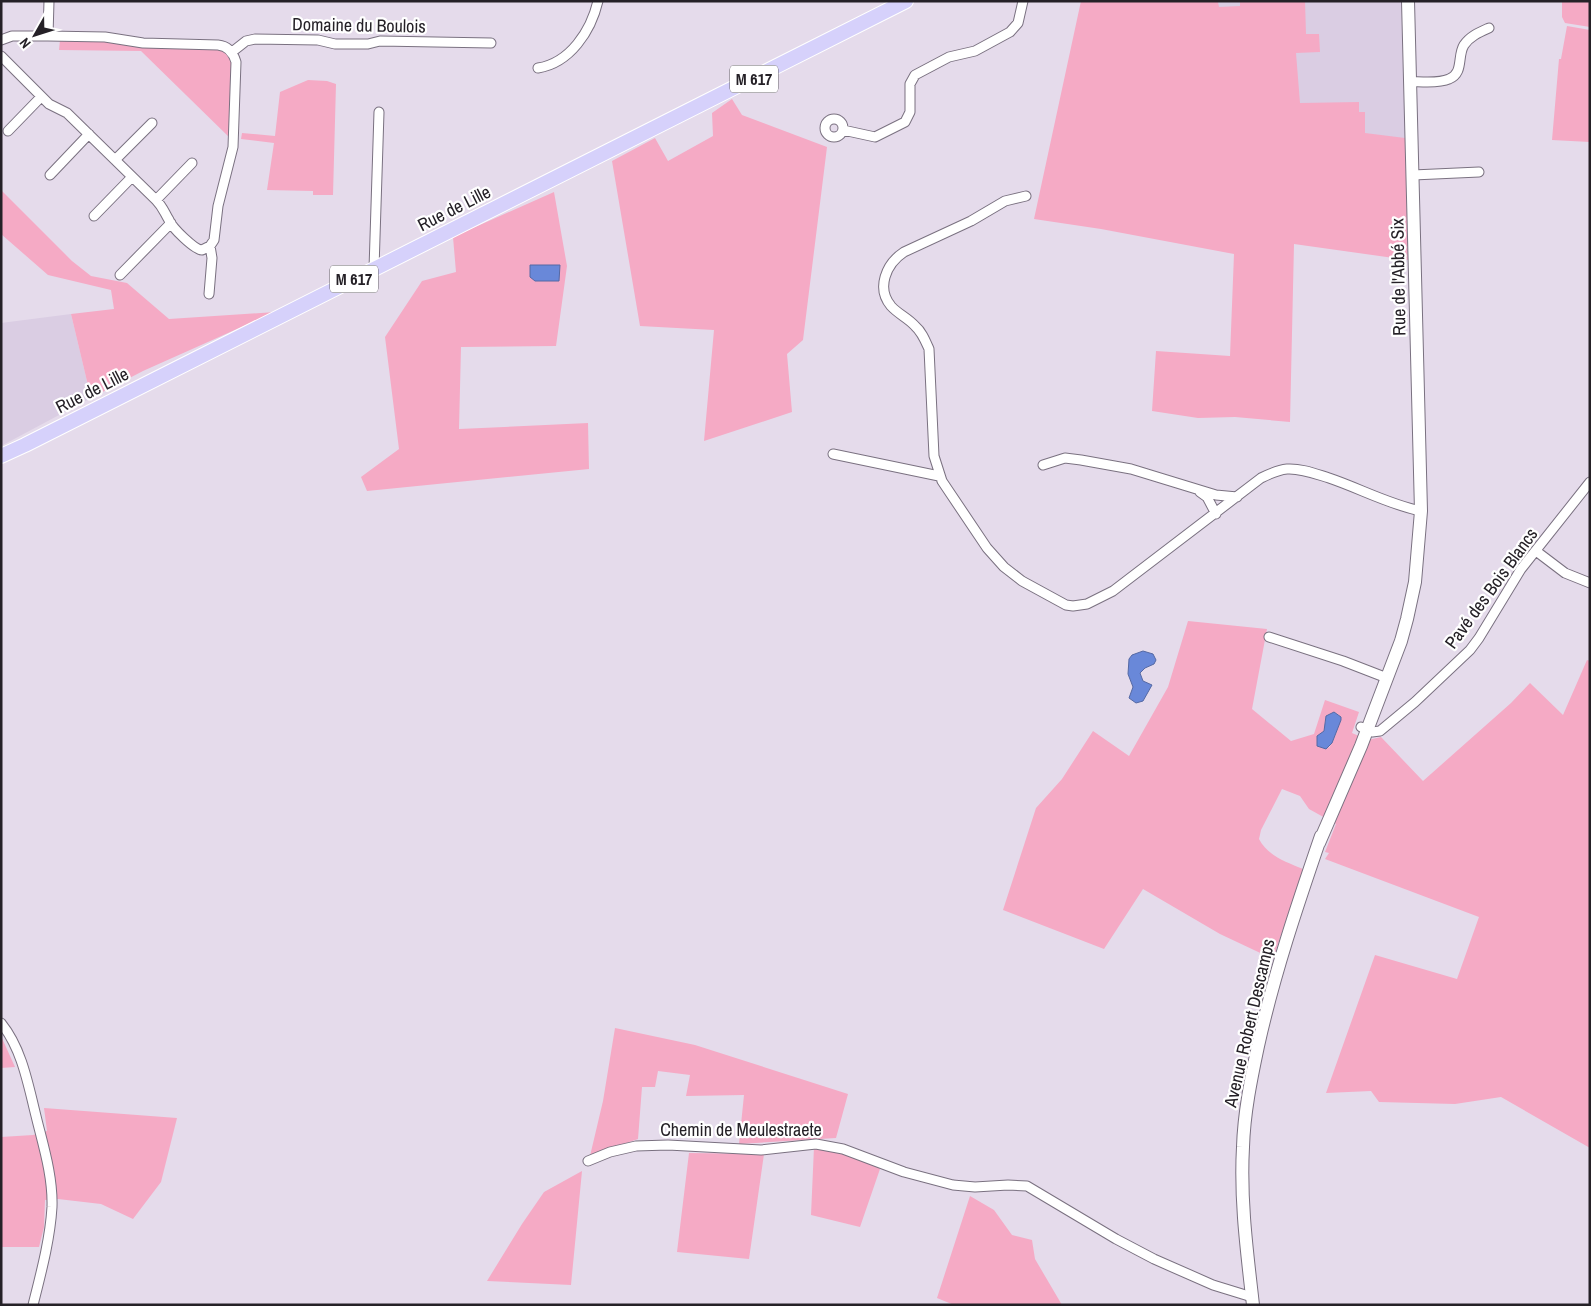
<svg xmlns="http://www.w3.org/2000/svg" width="1591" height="1306" viewBox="0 0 1591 1306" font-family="'Archivo Narrow',sans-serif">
<rect width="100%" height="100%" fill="#e5dbeb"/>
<!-- built -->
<path fill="#dacde3" d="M1152,1H1401L1405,143L1245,116Z
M71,314L91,398L1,446V323Z"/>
<!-- green -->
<path fill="#f5aac5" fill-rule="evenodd" d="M1081,1H1211L1218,2L1219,7L1240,6V1H1305L1306,34H1319L1320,52L1296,53L1300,103L1359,102V112H1365V133L1405,138L1408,260L1294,244L1290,422L1235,417L1198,418L1152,411L1156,351L1230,356L1234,254L1101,229L1034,219Z
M1562,1H1590V27L1565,23L1562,17Z
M1567,26L1590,30V142L1552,140L1559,59H1561Z
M60,40L110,41L220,48L226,50L232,62L231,139L141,51L59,50Z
M308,80L327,81L336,84L333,195H313V191L267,190L274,143L241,139L242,133L275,136L280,92Z
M732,99L742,115L827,147L803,340L787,354L792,412L704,441L714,330L640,326L612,161L655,138L668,161L713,136L712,113Z
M1,190L72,261L91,276L127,283L169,319L275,312L143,371L91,398L71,314L114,309L111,290L48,275L1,234Z
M554,192L567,266L556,346L461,347L459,429L588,423L589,469L367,491L361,477L399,449L385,337L422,281L456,272L453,237Z
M1188,621L1267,629L1252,709L1291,741L1314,734L1325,700L1359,712L1352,733L1368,740L1381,737L1423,781L1511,703L1530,683L1563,715L1587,660L1590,661V1148L1501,1097L1455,1104L1379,1102L1371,1091L1326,1093L1375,955L1457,979L1479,917L1325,859L1329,853L1325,852L1336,824L1309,809L1300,796L1282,789L1261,830L1259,839C1268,856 1286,862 1303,869L1273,959L1220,934L1143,889L1104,949L1003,910L1036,808L1062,779L1093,731L1129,756L1168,687ZM1334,712L1339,715L1336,734L1329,748L1322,734L1325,728V719Z
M615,1028L695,1045L848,1094L836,1138L739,1144L744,1095L686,1096L690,1075L658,1071L655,1087H642L638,1139L590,1156L603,1101Z
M1,1036L15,1067L1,1068Z
M44,1108L177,1118L161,1182L133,1219L101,1204L58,1199L45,1200L44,1227L39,1247H1V1137L33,1135L47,1131Z
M814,1147L837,1150L876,1165L880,1169L860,1227L811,1215Z
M689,1153L764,1154L749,1259L677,1252Z
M582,1171L571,1285L487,1281L522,1224L544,1192Z
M970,1196L994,1210L1012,1235L1032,1240L1035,1259L1062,1305H954L937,1298Z"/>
<!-- water -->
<path fill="#6988d9" stroke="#5569a4" d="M530,265H560L559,281H535L530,277Z
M1143,651L1153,654L1156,660L1154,664L1145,668L1140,673L1143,681L1152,685L1143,701L1136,703L1129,698L1133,687L1128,674L1129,659L1132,655Z
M1334,712L1341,717V720L1332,743L1326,749L1317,746V736L1324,731L1326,716Z"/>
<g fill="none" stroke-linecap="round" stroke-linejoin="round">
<!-- street casing -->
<g stroke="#7a7180" stroke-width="11">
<path id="street" d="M1,40L12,36H48L49,1
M232,52L246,41L255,39L318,40L335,44H368L380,41L491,43
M1,56L49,104L67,113L156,200C163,207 164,212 169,220C172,228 195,250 202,250L210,246L214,240L218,206L233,147L236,62C233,52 228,46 218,45L143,43L105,37L48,36
M538,68C570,63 591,31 598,1
M1411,82C1422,81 1438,84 1449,79C1464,73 1457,56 1464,45C1470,36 1480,32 1489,28
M825 128a9 9 0 1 1 18 0a9 9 0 1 1-18 0Z
M843,130L875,137L905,122L910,112V84L915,75L949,57L975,51L1010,32L1018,23L1023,1
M8,131L41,97
M115,160L152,123
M50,175L89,134
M1413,175L1479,172
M1026,196L1005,201L971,221L904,252C886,264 876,288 891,306C898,314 908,318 915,326C922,332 925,340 929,349L934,456L942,481L987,548L1004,567L1022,581L1066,605L1073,606L1087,604L1113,591L1261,478C1269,474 1277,470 1287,469C1301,468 1316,474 1329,478C1359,488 1390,505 1421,511
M156,200L192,163
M94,216L132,177
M374,269L379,112
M120,275L171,223
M209,294L212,258L210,246
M833,454L939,476
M1043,465L1065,458L1081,460L1131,469L1216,495L1237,497
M1200,492L1207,497L1216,514
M1536,551L1565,573L1590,583
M1269,637L1343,661L1387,678
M1361,727L1372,732L1380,731L1415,702L1470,650L1479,638L1521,569L1590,482
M1,1023C22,1049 28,1084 36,1116C43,1145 53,1176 52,1207C50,1240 41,1273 33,1305
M588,1161L610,1152L636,1146L668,1145L761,1150L816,1144L843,1149L904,1172L953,1185L975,1187L1008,1185L1027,1186L1116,1239L1154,1259L1213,1285L1252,1297"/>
</g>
<!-- secondary casing -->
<g stroke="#7a7180" stroke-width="14">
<path id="secondary" d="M1319,843L1361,746L1401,641L1407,619L1415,582L1421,511L1408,1
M1253,1305C1247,1252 1240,1200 1243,1147C1244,1113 1251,1079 1258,1046C1274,974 1297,906 1321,836"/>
</g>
<!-- primary casing -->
<g stroke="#fff" stroke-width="16">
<path id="primary" d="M1,456L25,445L906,1"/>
</g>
<!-- street -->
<use href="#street" stroke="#fff" stroke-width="9"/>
<!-- secondary -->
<use href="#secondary" stroke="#fff" stroke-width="12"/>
<!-- primary -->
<use href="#primary" stroke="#d6d1fb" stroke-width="14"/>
</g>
<g text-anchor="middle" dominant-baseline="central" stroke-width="4.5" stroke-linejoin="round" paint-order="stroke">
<!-- shield labels -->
<g fill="#fff" stroke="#666468" stroke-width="1">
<rect x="730" y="65.5" width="48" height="27" rx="4"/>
<rect x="330" y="265.5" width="48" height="27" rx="4"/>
</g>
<g font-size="16" font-weight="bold" fill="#252127">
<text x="754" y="79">M 617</text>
<text x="354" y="279">M 617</text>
</g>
<!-- street labels -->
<g font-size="18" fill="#252127" stroke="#fff">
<text transform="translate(359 25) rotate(1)">Domaine du Boulois</text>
<text transform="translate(454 208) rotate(-27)">Rue de Lille</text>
<text transform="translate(1398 277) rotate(-91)">Rue de l'Abbé Six</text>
<text transform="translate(92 390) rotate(-27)">Rue de Lille</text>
<text transform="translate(1491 588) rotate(-54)">Pavé des Bois Blancs</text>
<text transform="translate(1249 1023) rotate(-77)">Avenue Robert Descamps</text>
<text x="741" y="1129">Chemin de Meulestraete</text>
</g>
</g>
<!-- border -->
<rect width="1591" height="1306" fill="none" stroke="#252127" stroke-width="5"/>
<!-- north arrow -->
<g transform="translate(35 35) rotate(231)" stroke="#ffffff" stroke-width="4" paint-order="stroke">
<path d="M0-4L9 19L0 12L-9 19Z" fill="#252127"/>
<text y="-8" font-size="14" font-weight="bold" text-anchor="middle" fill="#252127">N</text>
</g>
</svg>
